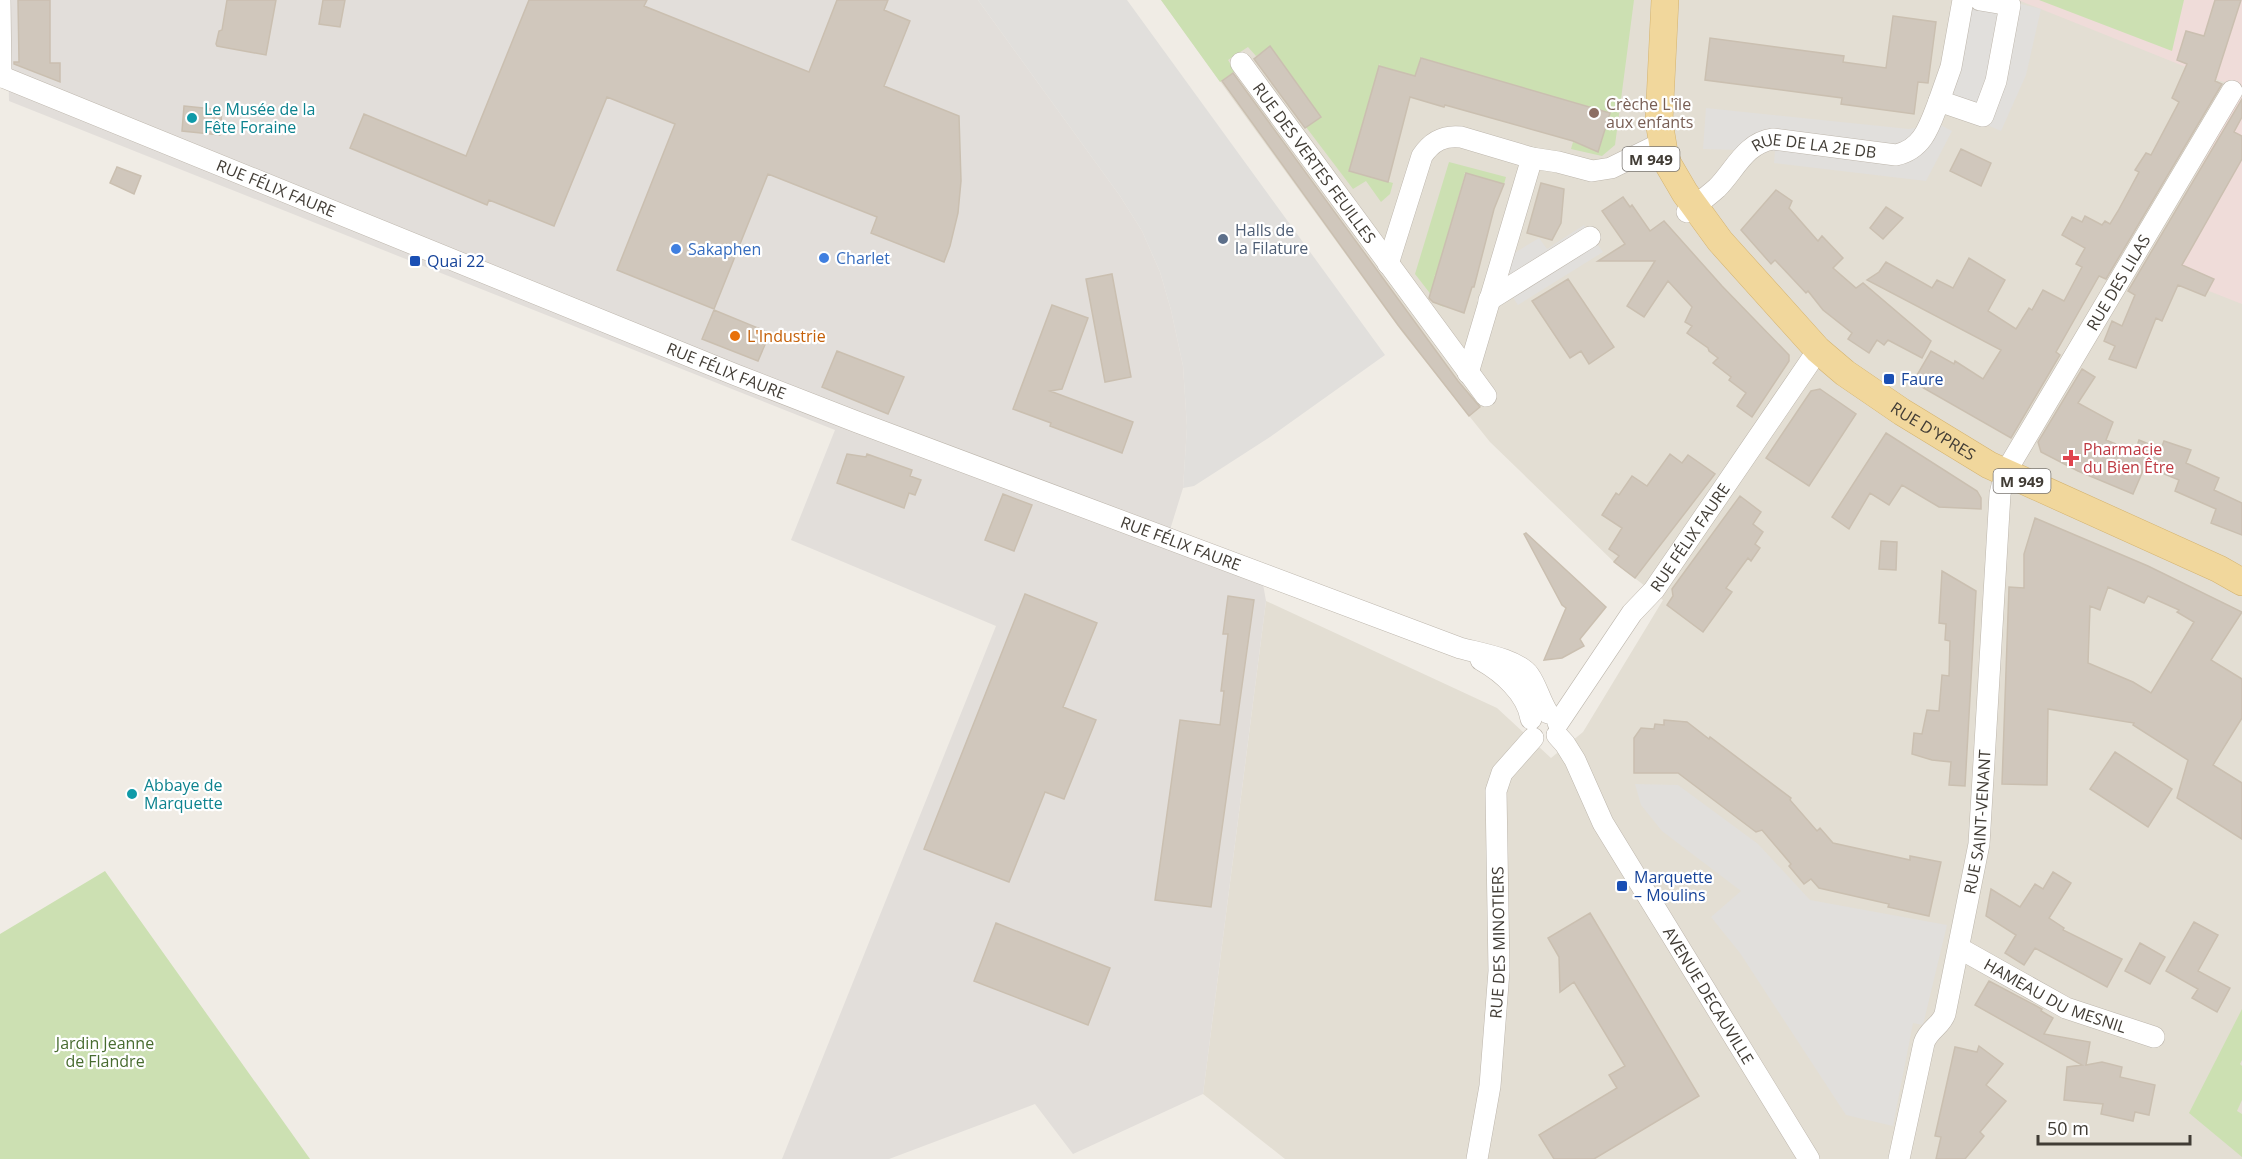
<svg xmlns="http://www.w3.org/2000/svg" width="2242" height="1159" viewBox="0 0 2242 1159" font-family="'Open Sans',sans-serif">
<rect width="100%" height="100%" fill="#f0ece5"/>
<!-- residential -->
<path fill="#e3ded3" d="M1161,0H2242V1159H1285L1203,1094L1266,601L1497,708L1551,758L1583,732L1663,600L1614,562L1490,442L1402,332Z"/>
<!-- industrial -->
<path fill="#e2deda" d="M7,0H978L1120,196L1142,231L1160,272L1171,310L1183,366L1187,427L1183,488L1165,546L1263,584L1266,601L1203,1094L1073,1154L1035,1104L889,1159H782L996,626L791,540L835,430L9,101Z"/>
<!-- medical -->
<path fill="#efdcd9" d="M2018,0H2242V87L2221,81Z
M2242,93V304L2145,266Z"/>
<!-- green -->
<path fill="#cce0b2" d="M1161,0H1634L1615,145L1602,156L1571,149L1573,142L1597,149L1598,151L1609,110L1608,112L1596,109L1422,58V56L1415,76L1380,66V63L1349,170H1347L1393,183L1390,194L1381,202L1366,181L1353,189L1306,127L1321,117L1271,47L1256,56L1248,47L1228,60L1235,71L1220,82Z
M2039,0H2184L2172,51Z
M1449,162L1506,177L1504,184L1464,173L1465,174L1436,275H1434L1436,276L1432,290L1444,307L1439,305L1415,274Z
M105,871L310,1159H0V934Z
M2242,1009V1060L2240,1064L2242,1066V1100L2237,1111L2242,1114V1157L2189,1113Z"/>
<!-- parking -->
<path fill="#e1dfdc" d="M978,0H1127L1385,355L1270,437L1194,486L1183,488L1187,427L1183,366L1171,310L1160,272L1142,231L1120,196Z
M1966,0H2005L2041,9L2026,75L2001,131L1942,106Z
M1706,108L1909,129L1939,124L1952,131L1926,181L1774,163L1775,151L1703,149Z
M1584,225L1603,252L1518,305L1505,285L1511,255L1539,238L1547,249Z
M1635,784L1678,785L1758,844L1810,900L1947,925L1923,1025L1913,1023L1893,1126L1846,1115L1740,953L1711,917L1741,891L1662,831L1641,805Z"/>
<!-- building -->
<path fill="#d0c7bc" stroke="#cabfb0" stroke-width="1.5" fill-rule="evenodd" d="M18,0H50V63H60V82L14,64V62H19Z
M227,0H276L266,55L217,46L216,44L219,31L222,30Z
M323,0H345L340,27L319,24Z
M529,0H647L644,6L809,72L837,0H888L884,10L910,21L884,86L959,116L961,181L958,213L950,246L944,262L871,233L877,217L768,174L714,309L617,270L675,124L607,97L554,226L489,200L487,205L350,148L364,114L466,156Z
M2215,0H2241L2215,81L2222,84L2106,279L2099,276L2056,352L2060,355L2011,438L1913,382L1931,351L1954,364L1955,361L1983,379L2001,350L1867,280L1879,272L1886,262L1932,288L1937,280L1953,288L1969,258L2005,280L1988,311L2016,329L2029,308L2032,310L2043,290L2064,301L2082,267L2076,264L2085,248L2062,235L2072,217L2082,222L2085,216L2102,225L2105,221L2110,224L2118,211L2139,172L2135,170L2146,153L2151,155L2179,102L2172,98L2187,64L2177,60L2186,31L2204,36Z
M1893,16L1936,22L1928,83L1918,82L1914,114L1841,104L1842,98L1705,80L1710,38L1844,56L1843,62L1886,68Z
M1270,46L1321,117L1305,128L1254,59Z
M1421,58L1610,113L1598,152L1573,141L1445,105L1444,107L1410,97L1388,182L1349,171L1379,66L1415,76Z
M1233,73L1458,381L1480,407L1469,416L1398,325L1222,81Z
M2242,99V117L2234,132L2242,136V159L2182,265L2214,279L2205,296L2178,285L2162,321L2156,318L2136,368L2109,359L2115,346L2104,341L2112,321L2122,326L2135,295L2128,291Z
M184,106L222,110L220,135L182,131Z
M1961,149L1991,163L1981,186L1950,171Z
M117,167L141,176L134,194L110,183Z
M1466,173L1504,184L1494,209L1474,287H1472L1464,313L1433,302L1429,298Z
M1541,183L1564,189L1561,223L1552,240L1527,233Z
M1776,190L1792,201L1789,208L1818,241L1822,236L1843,258L1833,268L1856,288L1863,283L1931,341L1922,358L1888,340L1884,345L1877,340L1869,353L1848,339L1852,333L1823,310L1808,291L1806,293L1775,260L1771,264L1741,230Z
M1623,197L1630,207L1632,205L1650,231L1664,221L1722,286L1789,355V361L1752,417L1737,406L1746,393L1729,380L1731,377L1713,363L1718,358L1709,351L1708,348L1687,333L1692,326L1685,322L1692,307L1668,281L1644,317L1627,306L1655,261H1598L1625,244L1602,211Z
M1886,207L1903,218L1883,239L1870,228Z
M1112,274L1131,377L1105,382L1086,279Z
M1568,279L1614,347L1589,364L1581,351L1570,358L1532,301Z
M1052,305L1088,318L1062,389L1050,391L1133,422L1122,453L1050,426L1051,423L1013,409Z
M714,310L770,333L758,361L702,339Z
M837,351L904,377L888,414L822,387Z
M2082,369L2095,377L2078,403L2113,422L2106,440L2135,452L2139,440L2161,449L2164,441L2191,450L2186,463L2219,478L2214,490L2242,503V535L2211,523L2216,509L2175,491L2179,480L2145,466L2133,494L2078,471L2041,452L2038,442Z
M1820,389L1856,414L1809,486L1766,458L1811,391Z
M1886,433L1977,491L1981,498V509L1939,507L1902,485L1889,505L1870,493L1849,529L1832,517Z
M847,454L866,457L867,454L912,470L910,476L921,480L915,495L909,493L904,508L837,483Z
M1670,454L1682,463L1688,455L1715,474L1635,578L1614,562L1619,556L1609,549L1622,528L1602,515L1616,493L1619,495L1632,476L1647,486Z
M1003,494L1032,505L1014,551L985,540Z
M1740,496L1761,512L1753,524L1763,532L1755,544L1760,548L1751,561L1748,558L1726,588L1732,592L1703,632L1667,605L1673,596L1672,589Z
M2035,518L2148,566L2242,612L2211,660L2242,679V718L2213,765L2242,783V839L2177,798L2188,760L2133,725L2134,723L2048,709L2047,785L2002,784L2009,587L2024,588V554ZM2108,587L2144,603L2148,596L2179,610L2177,612L2194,622L2151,693L2133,682L2088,663L2090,606L2100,610Z
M1526,533L1606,607L1580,639L1584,646L1562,658L1544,660L1566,608L1562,605L1524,534Z
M1881,541L1897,542L1896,570L1879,569Z
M1942,571L1976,591L1965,786L1949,785L1951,762L1932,760L1912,754L1914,733L1922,734L1927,710L1939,711L1942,675L1949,676L1950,641L1945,640L1946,624L1939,623Z
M1025,594L1097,623L1063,707L1096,720L1064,799L1045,792L1009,882L924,849Z
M1228,596L1254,600L1211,907L1155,900L1180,720L1220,725L1224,691H1221L1228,634H1223Z
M1664,720L1687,722L1709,739L1710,737L1791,798L1790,800L1817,831L1820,828L1833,843L1910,860V856L1941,862L1929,916L1888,907L1889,904L1819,888L1811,879L1804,884L1789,866L1791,864L1762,830L1756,832L1678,773H1634V738L1641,728L1654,729L1655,724L1664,725Z
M2115,752L2172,789L2148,827L2090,789Z
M2053,872L2071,883L2049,918L2064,928L2063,930L2122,959L2107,987L2035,948L2024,965L2005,953L2016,935L1986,916L1991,889L2020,907L2035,884L2043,889Z
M1590,913L1699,1096L1594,1159H1554L1539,1135L1617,1088L1609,1075L1625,1066L1574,982L1560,992L1559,957L1548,938Z
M2194,922L2218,935L2198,971L2230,988L2217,1012L2192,998L2198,989L2166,971Z
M996,923L1110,968L1088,1025L974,981Z
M2140,943L2165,957L2150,984L2125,971Z
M1989,981L2042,1009L2041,1011L2053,1018L2044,1034L2090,1042L2086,1065L2102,1062L2122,1067L2120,1077L2155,1085L2149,1115L2135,1112L2133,1121L2101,1114L2103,1104L2064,1100L2067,1067L2082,1065L1975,1005Z
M1979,1046L2003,1064L1986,1085L2006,1101L1980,1132L1984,1136L1965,1159H1936L1941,1137L1935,1136L1955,1047L1977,1052Z"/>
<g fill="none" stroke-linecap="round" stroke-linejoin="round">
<!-- minor casing -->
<g stroke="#bdb6ac" stroke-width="22">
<g id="minor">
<path d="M0,0L1,77"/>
<path d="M1963,0L1951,67L1939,101L1983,116L1996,81L2010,5L1980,0"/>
<path id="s1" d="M1241,63L1486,396"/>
<path id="s2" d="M0,76L736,375L857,422L1460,648C1478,653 1517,659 1529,675C1537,686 1540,701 1548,713"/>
<path id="s3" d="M1687,212C1697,204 1707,197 1717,188C1735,170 1745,143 1773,139L1896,155C1924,149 1930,124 1939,101"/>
<path d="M1388,264L1422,156C1432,141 1444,135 1461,137L1532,158L1558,162L1592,171L1611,168L1662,143"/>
<path d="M1489,300L1590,237"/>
<path d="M1468,373L1532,158"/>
<path d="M1481,660C1502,672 1527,693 1531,719"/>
<path id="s4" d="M1558,723L1632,613L1654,590L1818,350"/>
<path id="s5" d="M1557,735L1565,744L1575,760L1603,823L1809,1159"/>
<path id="s6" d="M1959,948L2066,1008L2154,1037"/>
<path id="s7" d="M1477,1159L1490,1086L1499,971L1496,791L1502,773L1533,738"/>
<path id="s8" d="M1899,1159L1924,1043C1928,1030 1941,1026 1945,1014L1979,844L2000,494L2005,473L2232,91"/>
</g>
</g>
<!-- major casing -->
<g stroke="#d4b36f" stroke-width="28">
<g id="major">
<path id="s9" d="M1665,0L1659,121L1664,152L1668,164L1685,193L1720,241L1818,350L1845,373L1902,412L1989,465L2219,569L2242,582"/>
</g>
</g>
<!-- minor -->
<use href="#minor" stroke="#fff" stroke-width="21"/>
<!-- major -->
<use href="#major" stroke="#f1d79c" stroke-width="27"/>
</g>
<!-- markers -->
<circle fill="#8d6e63" stroke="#fff" stroke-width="2" cx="1594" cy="113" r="6"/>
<g fill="#0f9aa8" stroke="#fff" stroke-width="2">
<circle cx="192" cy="118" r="6"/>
<circle cx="132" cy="794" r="6"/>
</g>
<circle fill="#5c6f8a" stroke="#fff" stroke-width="2" cx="1223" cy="239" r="6"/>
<g fill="#3f7fe0" stroke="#fff" stroke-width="2">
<circle cx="676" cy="249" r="6"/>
<circle cx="824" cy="258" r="6"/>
</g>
<g fill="#1a4fb4" stroke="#fff" stroke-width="2">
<rect x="409" y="255" width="12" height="12" rx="3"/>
<rect x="1883" y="373" width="12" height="12" rx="3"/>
<rect x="1616" y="880" width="12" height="12" rx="3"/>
</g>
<circle fill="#e8710a" stroke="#fff" stroke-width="2" cx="735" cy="336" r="6"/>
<path fill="#e0444e" stroke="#fff" stroke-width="2" d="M2068 449h6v6h6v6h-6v6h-6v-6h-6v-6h6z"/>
<g text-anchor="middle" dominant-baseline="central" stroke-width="4.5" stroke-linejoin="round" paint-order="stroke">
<!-- shield labels -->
<g fill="#fff" stroke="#7a7672" stroke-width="1.5">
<rect x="1622.5" y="147" width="57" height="24" rx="4.5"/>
<rect x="1993.5" y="469" width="57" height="24" rx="4.5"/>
</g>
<g font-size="15" font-weight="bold" fill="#413c35">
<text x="1651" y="159">M 949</text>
<text x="2022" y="481">M 949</text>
</g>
<!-- education labels -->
<g font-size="16" fill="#785e54" stroke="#fff" text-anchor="start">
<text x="1606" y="104">Crèche L'île<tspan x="1606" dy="18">aux enfants</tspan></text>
</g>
<!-- culture labels -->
<g font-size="16" fill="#0d838f" stroke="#fff" text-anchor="start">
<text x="204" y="109">Le Musée de la<tspan x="204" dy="18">Fête Foraine</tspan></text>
<text x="144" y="785">Abbaye de<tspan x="144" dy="18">Marquette</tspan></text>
</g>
<!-- street labels -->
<g font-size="16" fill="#413c35" stroke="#fff">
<text stroke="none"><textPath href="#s3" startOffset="156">RUE DE LA 2E DB</textPath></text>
<text stroke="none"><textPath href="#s1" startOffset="124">RUE DES VERTES FEUILLES</textPath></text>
<text stroke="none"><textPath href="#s2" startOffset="298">RUE FÉLIX FAURE</textPath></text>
<text stroke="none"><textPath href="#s8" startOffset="922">RUE DES LILAS</textPath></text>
<text stroke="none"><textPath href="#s2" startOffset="784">RUE FÉLIX FAURE</textPath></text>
<text stroke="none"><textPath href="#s9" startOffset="546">RUE D'YPRES</textPath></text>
<text stroke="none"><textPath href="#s4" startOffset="228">RUE FÉLIX FAURE</textPath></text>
<text stroke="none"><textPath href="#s2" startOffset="1270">RUE FÉLIX FAURE</textPath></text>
<text stroke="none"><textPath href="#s8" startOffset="350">RUE SAINT-VENANT</textPath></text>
<text stroke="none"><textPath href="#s7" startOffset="218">RUE DES MINOTIERS</textPath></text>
<text stroke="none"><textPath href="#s5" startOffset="302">AVENUE DECAUVILLE</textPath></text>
<text stroke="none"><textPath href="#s6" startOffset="108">HAMEAU DU MESNIL</textPath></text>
</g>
<!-- service labels -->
<g font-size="16" fill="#4e5e75" stroke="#fff" text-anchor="start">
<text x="1235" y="230">Halls de<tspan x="1235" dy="18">la Filature</tspan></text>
</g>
<!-- shop labels -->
<g font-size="16" fill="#366cbe" stroke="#fff" text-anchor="start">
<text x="688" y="249">Sakaphen</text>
<text x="836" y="258">Charlet</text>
</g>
<!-- transit labels -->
<g font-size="16" fill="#164399" stroke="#fff" text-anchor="start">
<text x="427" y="261">Quai 22</text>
<text x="1901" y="379">Faure</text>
<text x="1634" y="877">Marquette<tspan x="1634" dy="18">– Moulins</tspan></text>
</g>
<!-- food labels -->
<g font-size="16" fill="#c56008" stroke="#fff" text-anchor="start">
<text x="747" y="336">L'Industrie</text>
</g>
<!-- health labels -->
<g font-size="16" fill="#be3a42" stroke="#fff" text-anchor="start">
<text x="2083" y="449">Pharmacie<tspan x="2083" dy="18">du Bien Être</tspan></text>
</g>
<!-- park labels -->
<g font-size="16" fill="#486c30" stroke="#fff">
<text x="105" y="1043">Jardin Jeanne<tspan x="105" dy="18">de Flandre</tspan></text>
</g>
</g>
<!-- scale -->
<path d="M2038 1135v9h152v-9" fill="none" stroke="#413c35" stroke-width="3"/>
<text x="2047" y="1135" font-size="18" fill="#413c35" stroke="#ffffff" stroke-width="4.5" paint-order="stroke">50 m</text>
</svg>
